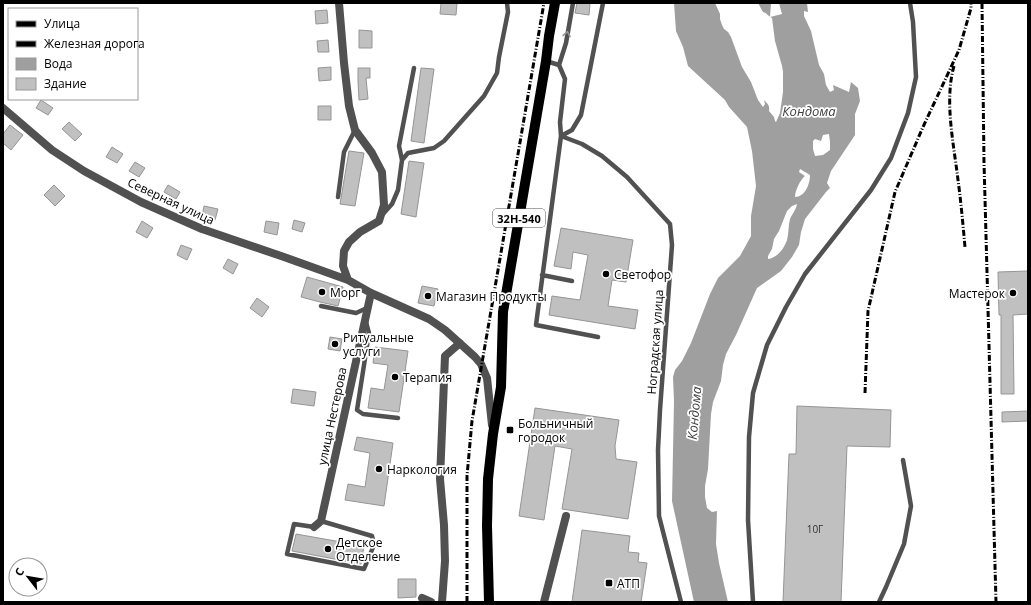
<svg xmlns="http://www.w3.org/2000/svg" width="1031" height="605" viewBox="0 0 1031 605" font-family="'Open Sans',sans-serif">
<rect width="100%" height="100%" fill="#fff"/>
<!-- water -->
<path fill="#9f9f9f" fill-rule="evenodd" d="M674,3H715L720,14V19L722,25L724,29L728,32L731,37L742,67L751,82L758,100L763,107L765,104L764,100C768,104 770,106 769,111L774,117L775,121L776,122L780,113L783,92V72L782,66L775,41L772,18C768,16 767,13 763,12L758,3H771L770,17L782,14L779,3H807L808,12L804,11V16L811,31L819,65L824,74L826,85L830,92L834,90L833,85L849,92L851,82L858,88L860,101L855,114V135L831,171L827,183L830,188L826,192L805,219L801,232L799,245L792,257L781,271L757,288L736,335L726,354L723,365L721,381L713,402L711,414L708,469L705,486V497L707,508L712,512L717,511L716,544L719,563L728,602H694L672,501L674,401L673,377L675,370L682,361L691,343L710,294L718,278L740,256L751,236V216L756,186L752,151L747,127L729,107L725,100L688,66L683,47L676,31ZM829,134L830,142V150L823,155L815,156L813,149V141L815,139L821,141L823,135ZM800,169L810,175C810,184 805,197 795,197C795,191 800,180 805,176L799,172ZM797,204C796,210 792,214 790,219C788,226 789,233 787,240C784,249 777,258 768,259V256L772,249L774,239L779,231L787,211L792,206Z"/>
<!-- building -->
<path fill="#c0c0c0" stroke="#959595" d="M441,3H457L456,15L440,14Z
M577,3H590L589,15L575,13Z
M327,10L328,23L316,24L315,11Z
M359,30L372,31V48H359Z
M328,40L329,52H318L317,41Z
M331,67V80L319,81L318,68Z
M358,68H370V78H366L368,99L359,100L358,81Z
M421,68L434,69L424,143L411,141Z
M41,100L53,108L48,115L36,108Z
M318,106H331V120H318Z
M69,122L82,134L75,141L62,129Z
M10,125L23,135L11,150L3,143V134Z
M112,147L123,154L117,163L106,157Z
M349,151L364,153L355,206L340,204Z
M409,161L424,163L416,217L401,214Z
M135,162L145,168L139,177L129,171Z
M54,185L65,196L55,206L44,195Z
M168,185L180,192L176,199L164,192Z
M204,206L218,209L215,220L202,217Z
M294,220L305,223L302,232L292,229Z
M142,221L153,228L147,238L136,232Z
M266,221L279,223L277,235L264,232Z
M561,228L633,240L626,282L612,280L608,306L638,310L635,329L549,315L552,296L580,300L588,255L573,252L571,269L554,266Z
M181,245L192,249L187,260L177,255Z
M228,259L238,264L233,274L223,268Z
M1028,271V314L1013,315L1014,394H1001V315H999L998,272Z
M307,277L343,287L338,306L320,302L301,297Z
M422,286L438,289L434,306L418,303Z
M257,298L269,307L262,317L250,308Z
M330,337L342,339L340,351L328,349Z
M375,347L408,351L399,412L368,408L371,388L384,390L388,365L373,363Z
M293,389L316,392L314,406L291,403Z
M797,406L891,410L890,447L847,446L841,602H783L789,454H796Z
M535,408L619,420L615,446L616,459L637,462L628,519L562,509L572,449L555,446L544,520L519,516Z
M1028,411V421L1002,422V412Z
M357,437L393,443L384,506L345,500L348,484L365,487L370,453L354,450Z
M582,530L630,536L628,552L639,553L638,562L647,563L641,602H572Z
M296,534L364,546L361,564L292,551Z
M398,579H416V597L398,598Z"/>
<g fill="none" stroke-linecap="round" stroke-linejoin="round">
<!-- lane -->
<path stroke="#515151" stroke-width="4.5" d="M546,61L559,65L565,79L560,122L561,136L572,130L581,115L603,3
M559,65L566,43L573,3
M402,160L399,146L414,68
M338,197L344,152L355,130
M383,214L392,204L398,190L402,160L408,153L434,148L444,141L484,96L497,73L499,57L508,12L507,3
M542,275L572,281
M321,306L356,313L367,308
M366,322L369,333L357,410L363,414L398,418
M598,337L536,325L561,136L582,144L602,156L627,177L670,224L672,245L660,410L658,450L659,516L681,602
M314,527L294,524L287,554L364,569L374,545L372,536L321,521
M753,602L748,520L749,437L753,393L767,345L786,307L805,274L871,190L891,158L908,113L916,77L913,22L910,3
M879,602L886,587L904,544L911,506L903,460"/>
<!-- street -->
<path stroke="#515151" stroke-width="8" d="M339,3L344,63L349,106L355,130L372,153L382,172L384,205L379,221L360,232L349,242L344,251L343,266L348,280L371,293L429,319L445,330L475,357L481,364L487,378L492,425
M3,108L52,150L84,171L141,202L202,229L284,257L348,280
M314,527L321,521L371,293
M422,598L431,602
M442,602L445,561L444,525L440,479L445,356L460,343
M544,602L566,516"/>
<!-- primary -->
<path stroke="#000" stroke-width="10" d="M489,602L487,526L488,479L493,434L501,387L503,312L546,61L549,36L555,3"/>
<!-- rail -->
<path stroke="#000" stroke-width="3" stroke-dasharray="6 2 1 2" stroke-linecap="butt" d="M982,3L984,162L996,602
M954,66C944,101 954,145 958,180C961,202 963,225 965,247
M865,393L868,311L895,192L923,127L959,50L971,8V3
M467,602V476L472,421L544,3"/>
</g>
<!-- one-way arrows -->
<defs><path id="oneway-chevron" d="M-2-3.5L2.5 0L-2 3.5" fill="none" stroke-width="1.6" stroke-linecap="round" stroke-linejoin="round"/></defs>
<use stroke="#979797" href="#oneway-chevron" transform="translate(567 34) rotate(-80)"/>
<!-- markers -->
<g fill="#000" stroke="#fff" stroke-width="1.5">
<circle cx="606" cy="274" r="4"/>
<circle cx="322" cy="292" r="4"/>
<circle cx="1013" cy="293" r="4"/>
<circle cx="428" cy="296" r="4"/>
<circle cx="335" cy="344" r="4"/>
<circle cx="395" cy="377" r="4"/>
<rect x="506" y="426" width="8" height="8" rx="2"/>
<circle cx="379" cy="469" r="4"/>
<circle cx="328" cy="549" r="4"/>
<rect x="605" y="579" width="8" height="8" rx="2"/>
</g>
<g text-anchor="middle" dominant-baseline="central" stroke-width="3.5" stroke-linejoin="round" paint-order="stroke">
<!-- number labels -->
<g font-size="10" fill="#303030">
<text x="815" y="529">10Г</text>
</g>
<!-- shield labels -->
<rect fill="#fff" stroke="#4c4c4c" stroke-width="1" x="493" y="209" width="52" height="18" rx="3"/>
<g font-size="11" font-weight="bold" fill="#000">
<text x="519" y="218">32Н-540</text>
</g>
<!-- street labels -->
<g font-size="12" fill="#000" stroke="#fff">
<text transform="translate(171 201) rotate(25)">Северная улица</text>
<text transform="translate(655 342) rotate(-86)">Ноградская улица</text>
<text transform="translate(332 416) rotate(-78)">улица Нестерова</text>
</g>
<!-- poi labels -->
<g font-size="12" fill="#000" stroke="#fff" text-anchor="start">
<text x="614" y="274">Светофор</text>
<text x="330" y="292">Морг</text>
<text x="1005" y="293" text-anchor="end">Мастерок</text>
<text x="436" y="296">Магазин Продукты</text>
<text x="343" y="337">Ритуальные<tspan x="343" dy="14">услуги</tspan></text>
<text x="403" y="377">Терапия</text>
<text x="518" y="423">Больничный<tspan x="518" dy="14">городок</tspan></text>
<text x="387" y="469">Наркология</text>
<text x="336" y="542">Детское<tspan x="336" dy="14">Отделение</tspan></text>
<text x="617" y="583">АТП</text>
</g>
<!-- water labels -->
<g font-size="13" font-style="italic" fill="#404040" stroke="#fff">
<text x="809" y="111">Кондома</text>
<text transform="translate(694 413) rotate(-85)">Кондома</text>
</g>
</g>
<!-- border -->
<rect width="1031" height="605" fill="none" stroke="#000000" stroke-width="8"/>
<!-- legend -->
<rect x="8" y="8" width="130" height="92" fill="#ffffff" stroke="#999999"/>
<rect x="16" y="21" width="20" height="6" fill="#000000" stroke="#999999"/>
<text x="44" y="28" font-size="12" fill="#000000">Улица</text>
<rect x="16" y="41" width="20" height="6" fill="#000000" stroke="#999999"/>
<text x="44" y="48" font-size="12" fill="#000000">Железная дорога</text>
<rect x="16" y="58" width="20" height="12" fill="#9f9f9f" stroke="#999999"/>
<text x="44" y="68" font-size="12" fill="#000000">Вода</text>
<rect x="16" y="78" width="20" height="12" fill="#c0c0c0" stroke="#999999"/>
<text x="44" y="88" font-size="12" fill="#000000">Здание</text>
<!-- north arrow -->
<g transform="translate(28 577) rotate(301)"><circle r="19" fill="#ffffff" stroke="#999999"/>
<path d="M0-3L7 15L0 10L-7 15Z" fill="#000000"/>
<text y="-6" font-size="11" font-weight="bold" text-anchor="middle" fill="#000000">С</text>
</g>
</svg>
